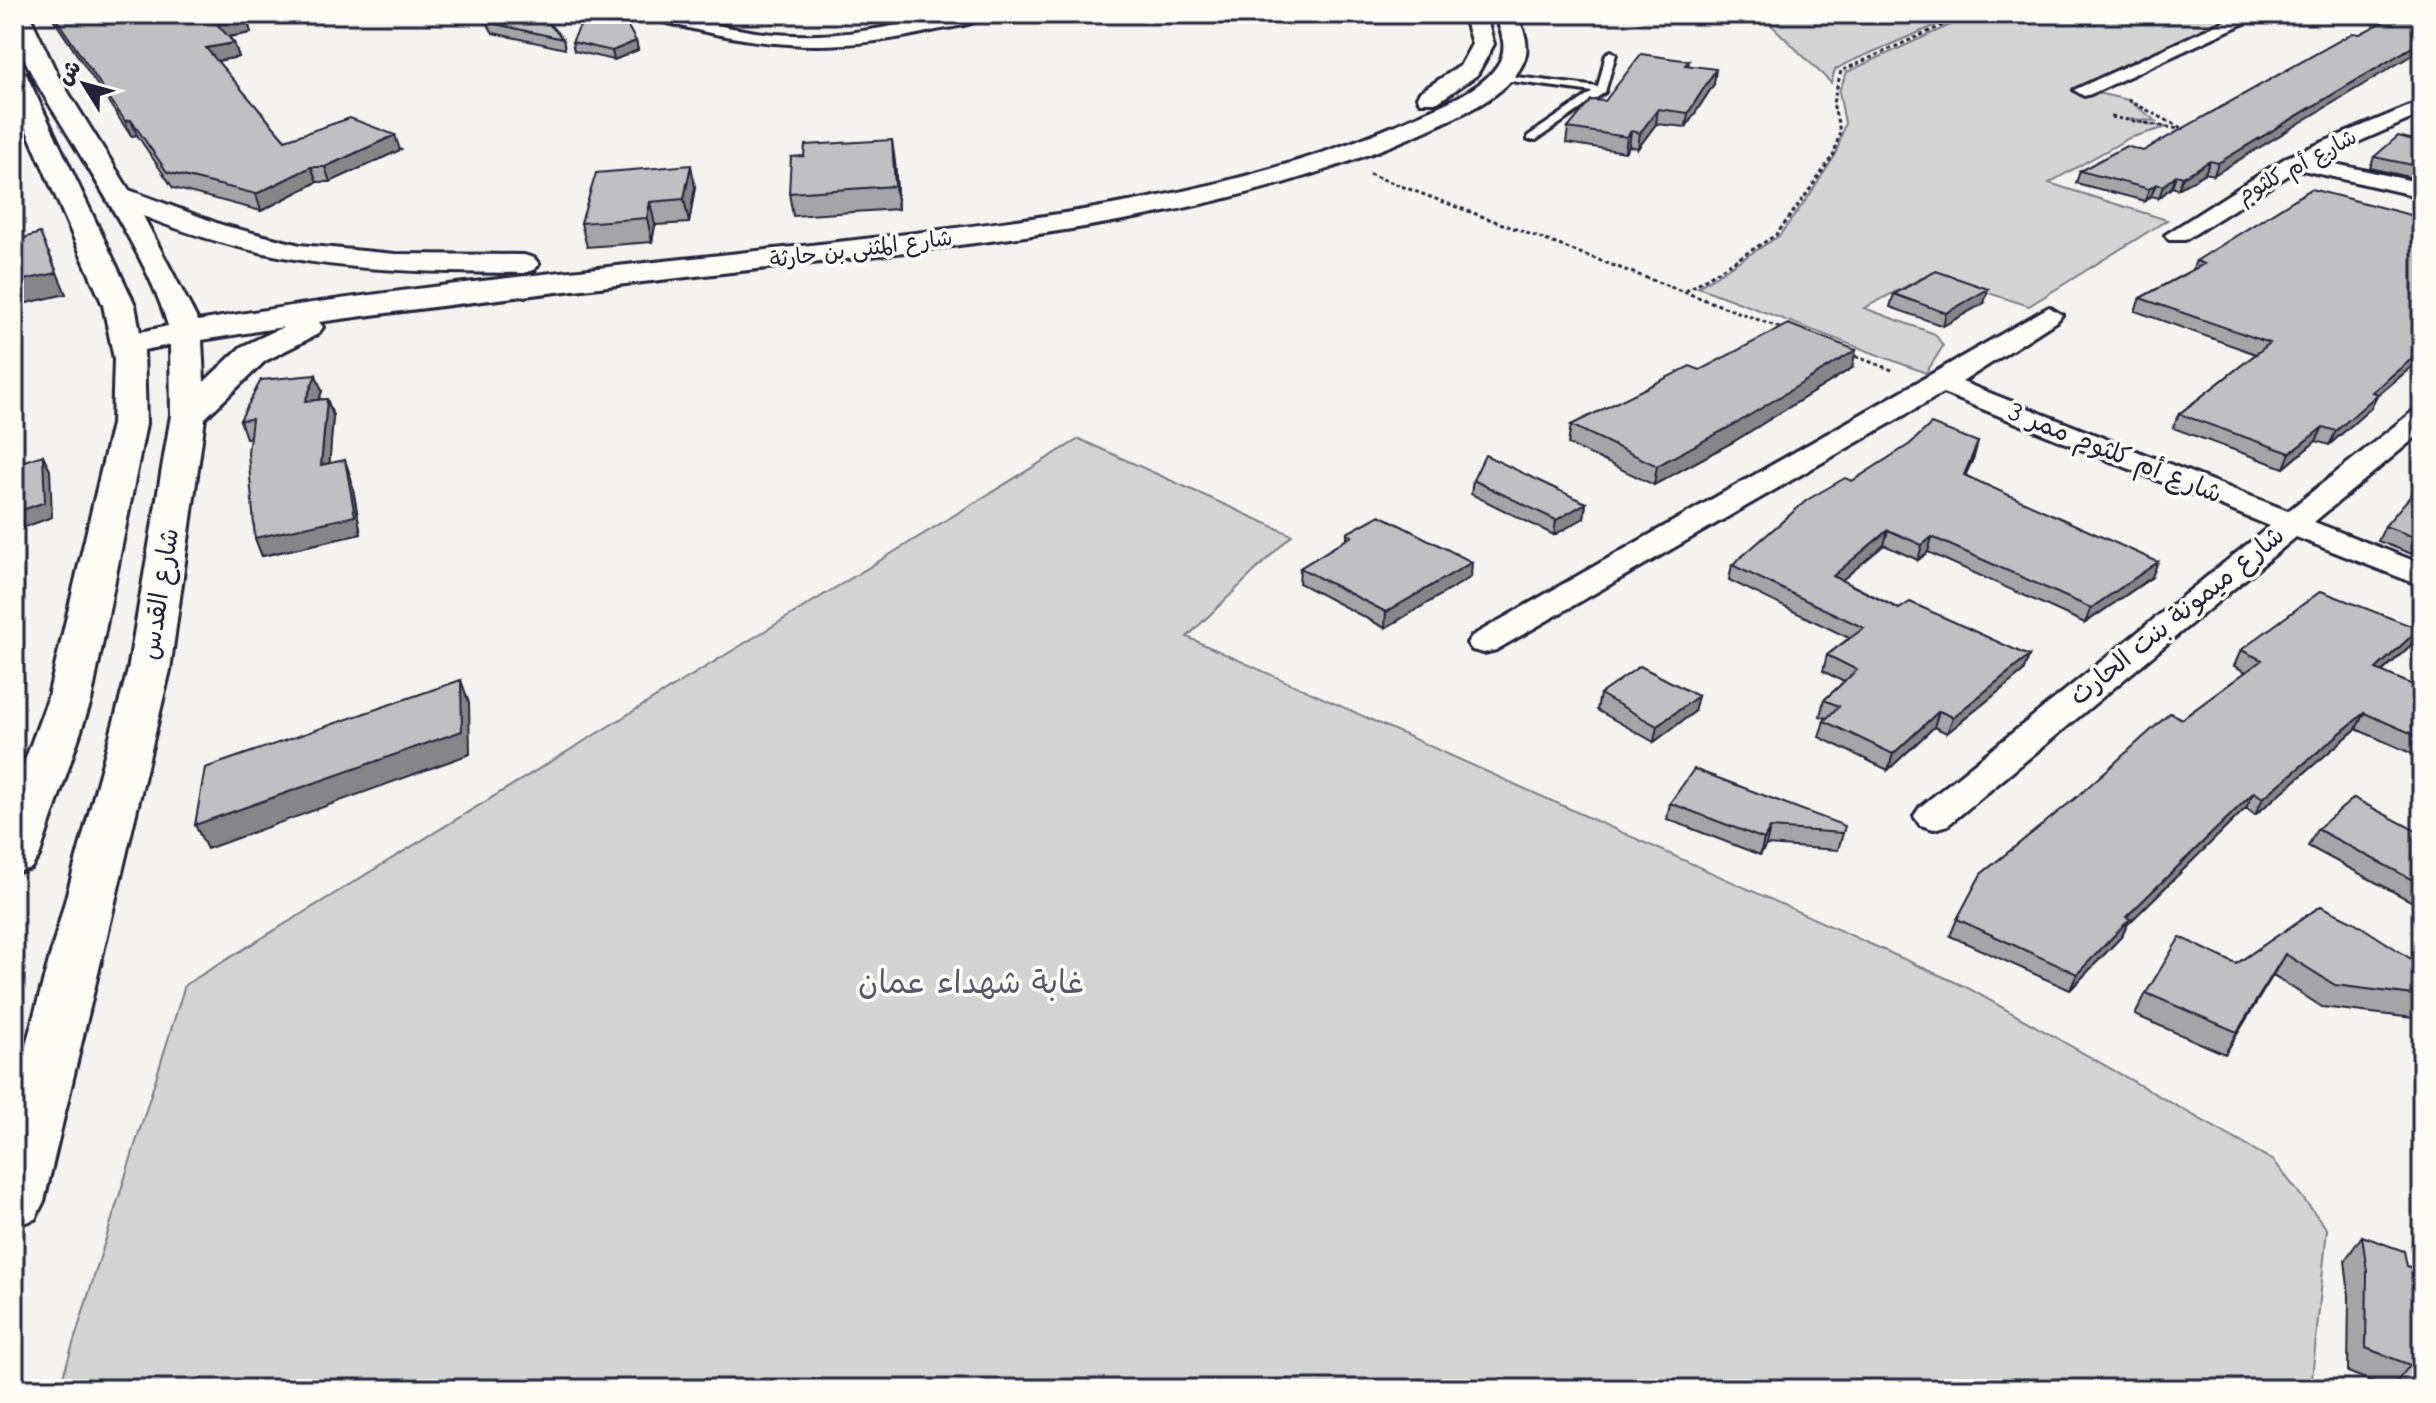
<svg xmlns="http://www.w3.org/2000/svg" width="2436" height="1403" viewBox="0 0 2436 1403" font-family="'Comic Neue','Playpen Sans Arabic',sans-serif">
<rect width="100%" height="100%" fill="#f4f3ef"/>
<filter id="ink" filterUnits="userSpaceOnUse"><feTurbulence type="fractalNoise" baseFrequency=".0125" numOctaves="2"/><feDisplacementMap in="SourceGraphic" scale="16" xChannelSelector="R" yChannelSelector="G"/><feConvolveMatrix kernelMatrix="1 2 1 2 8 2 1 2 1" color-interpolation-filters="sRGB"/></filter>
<g filter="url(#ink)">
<!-- green -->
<path fill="#d5d4d5" stroke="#7c7b88" stroke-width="2" d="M1760,14H1962L1847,63L1835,70L1831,83Z
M1974,14H2245L2084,90L2128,100L2156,121L2125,119L2167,127L2129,138L2049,183L2167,220L2029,306L1929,274L1864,308L1935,334L1943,346L1926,373L1698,287L1779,236L1809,196L1836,154L1845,123L1839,91L1847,72Z
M1079,439L1292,535L1187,637L1966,987L2274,1161L2327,1229L2311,1389H59L185,985Z"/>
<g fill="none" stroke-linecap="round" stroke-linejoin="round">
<!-- lane casing -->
<g stroke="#22223b" stroke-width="6">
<path id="lane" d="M1611,51L1616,54L1605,92L1536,140H1528V136L1593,92L1503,80L1498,77L1500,75L1598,87L1606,54Z"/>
</g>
<!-- street casing -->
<g stroke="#22223b" stroke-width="6">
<path id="street" d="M647,14C679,14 707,24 738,29C764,34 791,36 817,35C875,34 931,14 988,14C977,25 951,27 936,30C830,55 753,47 650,18Z
M2240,14H2264L2091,94L2084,96L2074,90Z
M2422,101V114L2317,160L2422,183V197L2298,169L2185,240H2169L2165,235L2287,157Z
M2049,307L2062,315L2058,320L1962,382L2288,511L2412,412L2422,409V432L2314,522L2422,564V586L2296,537L1948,825L1934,829L1920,825L1914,816L1920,807L2270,526L1943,393L1496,650L1484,653L1472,650L1467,643L1472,636Z"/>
</g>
<!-- highway casing -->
<g stroke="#22223b" stroke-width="6">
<path id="highway" d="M14,14H29L58,76L129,190L222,225L300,245L395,254L524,255L534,258L539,264L534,270L524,273C380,272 280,270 143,216L198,321C418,283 643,265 864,239C1053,217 1240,195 1414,117C1441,105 1480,91 1497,66C1509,49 1502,32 1494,14H1516C1524,30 1531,46 1523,63C1507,96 1464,113 1434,127C1254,210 1059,233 864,257C682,278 500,297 319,322L323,327L318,334L265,361L205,418L170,670L44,1201L35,1219L14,1226V1089L128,670L171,415L170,345L144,350L146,424L91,701L39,856L31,868L14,873V790L47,701L112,424L114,359L103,305L14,101V67L26,74L135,305L140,332L168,326C151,267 101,190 69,136C48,100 14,56 14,14ZM283,327L241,347L204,382L202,340Z
M1463,14H1485L1494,44L1477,75L1438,102H1420L1417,97L1420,92L1460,66L1472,44Z"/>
</g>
<!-- path -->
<path stroke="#22223b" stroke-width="3" stroke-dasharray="4 3" stroke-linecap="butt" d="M2128,100L2187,131
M2111,117L2179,129
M1369,174L1783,329
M1686,291L1776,235L1806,195L1834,154L1840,131L1833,103L1841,71L1968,14
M1849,354L1895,371"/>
<!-- lane -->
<use href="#lane" fill="#fdfcf7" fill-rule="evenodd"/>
<!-- street -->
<use href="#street" fill="#fdfcf7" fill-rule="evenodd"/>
<!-- highway -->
<use href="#highway" fill="#fdfcf7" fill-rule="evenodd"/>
</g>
<!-- wall -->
<path fill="#a5a4a7" stroke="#22223b" stroke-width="2" d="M50,14H241L247,19L251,33L229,37L234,43L239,57L217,61L285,140L400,150L330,182H317L261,211L173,188L137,135L131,136Z
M482,14H540L563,39L565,49L493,33Z
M2353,33L2214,175L2205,173L2178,189L2172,187L2159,198L2151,196L2145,201L2076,183L2080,171L2143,151Z
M636,41L638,50L614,60L574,51L572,42Z
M1689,61L1688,66L1714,84L1686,127L1656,124L1638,148L1629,146L1625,152L1566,143L1568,128L1605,101Z
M2422,142V180L2370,168L2374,157Z
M895,162L898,209L793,216L789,193Z
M695,187L689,223L655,225L652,242L587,247L581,223Z
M2422,218V358L2377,396L2371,408L2329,445L2316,441L2284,468L2173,428L2179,414L2256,354L2135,311L2140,298L2192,270L2196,261Z
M1894,294L1984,303L1943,326L1890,307Z
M1852,368L1733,442L1654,485L1568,444L1571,425L1700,370Z
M322,391L319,400L327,399L333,416L329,464L351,478L361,534L262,556L255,538L250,437L246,438L240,420Z
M1978,442L1965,475L2152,577L2085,623L1928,552L1918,560L1884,545L1842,580L1899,609L2029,656L2023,672L1947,733L1934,727L1888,770L1819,737L1824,721L1826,718L1820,716L1824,700L1844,682L1823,671L1827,655L1849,638L1729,580L1732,565L1852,481Z
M1473,480L1586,503L1584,518L1554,535L1471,494Z
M2422,489V558L2378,541L2385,526Z
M1347,533L1471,577L1385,628L1299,583L1300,568L1347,539Z
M2411,645L2382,672L2422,689V758L2356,729L2255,815L2246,808L2127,925L2122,936L2070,990L1950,936L1957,919L2182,719L2246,672L2234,666L2241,650Z
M1600,694L1694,712L1654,742L1597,710Z
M1670,803L1843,833L1838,850L1766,845L1760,855L1667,819Z
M2317,829L2422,834V907L2308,846Z
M2321,906L2422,966V1019L2322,1007L2273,975L2225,1054L2135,1015L2146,993L2236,964Z
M2362,1236L2407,1266L2422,1389H2391L2348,1372L2349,1296L2345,1260Z"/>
<!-- shaded-wall -->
<path fill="#868688" stroke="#22223b" stroke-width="2" d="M247,19L251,33L221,38L217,24Z
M636,41L638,50L614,60L612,51Z
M2422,41V49L2214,175L2218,163Z
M234,43L239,57L211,62L206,48Z
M1716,69L1714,84L1686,127L1688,113Z
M1658,109L1656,124L1638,148L1640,133Z
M131,120L137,135L131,136L125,121Z
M1631,131L1629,146L1625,152L1627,137Z
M395,135L400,150L330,182L325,167Z
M892,140L895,162L898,209L895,186Z
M2210,161L2205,173L2178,189L2183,177Z
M691,165L695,187L689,223L684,199Z
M311,167L317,182L261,211L256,194Z
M2176,175L2172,187L2159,198L2163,186Z
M2156,184L2151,196L2145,201L2149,189Z
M650,202L655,225L652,242L647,218Z
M49,253L66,294L14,306V282Z
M1988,289L1984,303L1943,326L1946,313Z
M1856,350L1852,368L1733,442L1654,485L1657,466Z
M2422,350V358L2377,396L2371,408L2329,445L2336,431L2372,392Z
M316,375L322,391L312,418L305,401Z
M327,399L333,416L328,483L321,465Z
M2323,427L2316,441L2284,468L2290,453Z
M1978,442L1974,457L1959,489L1964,475Z
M43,455L50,470L52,517L14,531V513Z
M345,460L351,478L361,534L262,556L255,538Z
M1586,503L1584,518L1554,535L1556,520Z
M1888,530L1884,545L1829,591L1833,576Z
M1932,537L1928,552L1918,560L1922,545Z
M1472,562L1471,577L1385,628L1386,612Z
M2158,562L2152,577L2085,623L2091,608Z
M2419,629L2411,645L2367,685L2376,669Z
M2029,656L2023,672L1947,733L1953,717Z
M461,680L469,703L470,754L207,849L195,825Z
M1698,696L1694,712L1654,742L1657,726Z
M1939,711L1934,727L1888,770L1893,754Z
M2364,713L2356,729L2255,815L2263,798Z
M2254,792L2246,808L2127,925L2122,936L2070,990L2077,974L2126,917Z
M1770,828L1766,845L1760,855L1764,839Z
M2285,954L2273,975L2225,1054L2237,1032Z"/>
<!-- building -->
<path fill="#c0bfc2" stroke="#22223b" stroke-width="2" d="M53,14H241L247,19L217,24L234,43L206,48L285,140L350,118L395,135L325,167H311L256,194L167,172L131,120L125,121Z
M486,14H540L563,39L491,23Z
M586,14H621L636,41L612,51L572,42Z
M2398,14H2422V41L2218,163L2210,161L2183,177L2176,175L2163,186L2156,184L2149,189L2080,171L2126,146L2143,151L2353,33L2360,34Z
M1641,54L1689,61L1685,65L1716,69L1688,113L1658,109L1640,133L1631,131L1627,137L1568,128L1591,100L1605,101Z
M2398,136L2422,142V167L2374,157Z
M892,140L895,186L789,193L791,157L804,156L805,145Z
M691,165L684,199L650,202L647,218L581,223L596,173Z
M2311,189L2422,218V350L2372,392L2378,394L2336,431L2323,427L2290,453L2179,414L2270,343L2140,298L2204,264L2196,261Z
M40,233L57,273L14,282V241Z
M1936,271L1988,289L1946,313L1894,294Z
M1788,324L1856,350L1737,423L1657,466L1571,425L1690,366L1700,370Z
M316,375L305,401L327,399L321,465L345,460L355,516L255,538L248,452L252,419L240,420L261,380Z
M1931,424L1978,442L1964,475L2158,562L2091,608L1932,537L1922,545L1888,530L1833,576L1899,609L1910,602L2029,656L1953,717L1939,711L1893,754L1824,721L1839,706L1824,700L1857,670L1827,655L1864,628L1732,565L1807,500L1845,478L1852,481L1910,444Z
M43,455L45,502L14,513V464Z
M1485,455L1586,503L1556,520L1473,480Z
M2422,489V540L2385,526L2412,494Z
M1380,515L1472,562L1386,612L1300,568L1352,536L1347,533Z
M2321,591L2419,629L2376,669L2422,689V738L2364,713L2263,798L2254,792L2126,917L2130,919L2077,974L1957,919L1981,874L2078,796L2170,713L2182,719L2262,660L2241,650Z
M1640,666L1698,696L1657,726L1600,694Z
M461,680L462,731L195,825L205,768Z
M1694,769L1845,826L1843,833L1770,828L1764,839L1670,803Z
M2354,798L2422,834V885L2317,829Z
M2321,906L2354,922L2422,966V996L2335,985L2285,954L2237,1032L2146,993L2180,937L2236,964Z
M2362,1236L2404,1251L2407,1266L2422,1272V1389H2391L2410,1365L2366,1348L2367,1271Z"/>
</g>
<g text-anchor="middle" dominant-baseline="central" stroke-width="7" stroke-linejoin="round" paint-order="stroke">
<!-- far-street labels -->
<g font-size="22" fill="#22223b" stroke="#fdfcf7">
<text transform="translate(2297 166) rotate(-28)">شارع أم كلثوم</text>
<text transform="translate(861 249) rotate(-7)">شارع المثنى بن حارثة</text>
</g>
<!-- street labels -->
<g font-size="26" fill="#22223b" stroke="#fdfcf7">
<text transform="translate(2115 453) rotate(22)">شارع أم كلثوم ممر 3</text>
<text transform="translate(160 594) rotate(-81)">شارع القدس</text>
<text transform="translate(2177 616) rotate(-39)">شارع ميمونة بنت الحارث</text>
</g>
<!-- near-park labels -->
<g font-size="32" fill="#585769" stroke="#fdfcf7">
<text x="971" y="982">غابة شهداء عمان</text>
</g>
</g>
<!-- margin -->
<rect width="2436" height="1403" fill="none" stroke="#fdfcf7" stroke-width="48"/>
<rect x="24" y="24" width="2388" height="1355" fill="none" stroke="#22223b" stroke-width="3" filter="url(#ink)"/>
<!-- north arrow -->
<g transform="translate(84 84) rotate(307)" stroke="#fdfcf7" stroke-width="6" paint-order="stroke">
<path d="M0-6L14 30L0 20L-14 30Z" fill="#22223b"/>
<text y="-12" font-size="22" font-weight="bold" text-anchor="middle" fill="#22223b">ش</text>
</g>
</svg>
